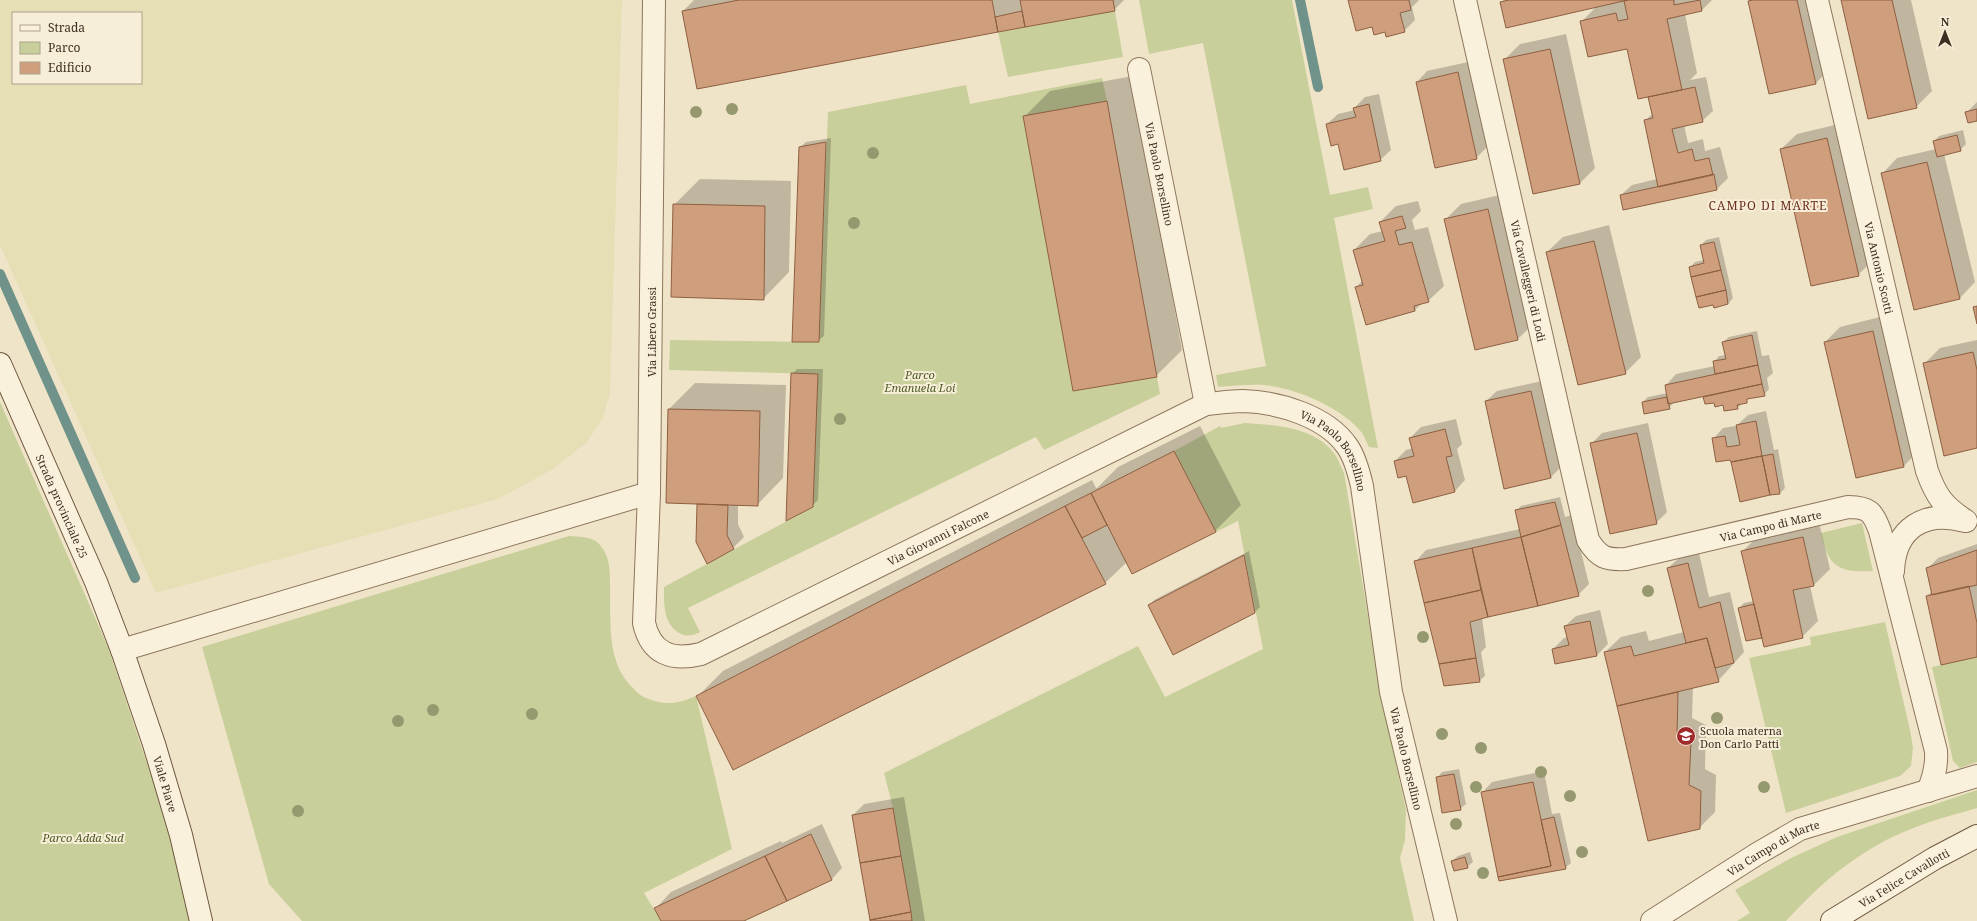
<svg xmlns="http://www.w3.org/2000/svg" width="1977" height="921" viewBox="0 0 1977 921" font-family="'Noto Serif',serif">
<rect width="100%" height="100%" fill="#f0e4c8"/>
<!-- farmland -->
<path fill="#e6deb5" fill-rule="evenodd" d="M0,0H622L610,393L603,418L587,442L553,469L498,499L156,593L0,245ZM13,13H141V83H13Z"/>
<!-- green -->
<path fill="#c9cf9b" d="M1139,0H1292L1330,195L1368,187L1373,209L1334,218L1378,448L1369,447C1366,442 1365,437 1362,433C1343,408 1295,388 1264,385C1250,384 1233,386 1218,387L1216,375L1266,366L1203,43L1149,54Z
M1115,11L1123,57L1008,77L998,32Z
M1102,78L1107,101L1023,117L1073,391L1157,377L1160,394L1044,450L1036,437L688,608L700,632C693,636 687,637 679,633C663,623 664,604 664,587L813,507L818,374L669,370L670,340L819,342L828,112L966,85L970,104Z
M0,402L108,647L172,838L190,921H0Z
M1245,423C1276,425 1317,427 1336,456C1339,461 1341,467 1344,473L1382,699L1406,810L1405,840L1400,858L1414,921H912L893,808L884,773L1138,646L1165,697L1263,649L1238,521L1216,532L1174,451L1220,426L1221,428Z
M1862,523L1873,571C1839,573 1828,567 1821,533Z
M569,536C579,537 593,536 600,545C610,556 610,571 610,585C611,618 606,659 630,685C635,690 639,695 646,698C665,706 677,704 696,696L732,849L644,893L661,921H302L269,884L202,647Z
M1885,622L1910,730L1913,748L1911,766L1900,776L1786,813L1749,658L1811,645L1810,637Z
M1977,657V762L1960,768L1953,761L1932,667Z
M1977,790V808C1957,814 1936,819 1916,827C1861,848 1825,879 1786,921H1737L1750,913L1735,890L1791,858L1837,837Z"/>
<!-- shadow -->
<path fill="#0003" d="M694,0H1124L1114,10L698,88L683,11Z
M1349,0H1419L1412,7L1415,20L1404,31H1385L1373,26Z
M1504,0H1712L1702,10L1685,14L1697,73L1690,80L1706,77L1713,111L1702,121L1684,125L1688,143L1703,139L1705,151L1720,147L1728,178L1717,189L1621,195L1632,185L1657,179L1645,121L1653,113L1649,96L1628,47L1582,21L1597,6L1501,2Z
M1751,0H1810L1827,72L1816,83L1770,93L1749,1Z
M1842,0H1911L1932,91L1916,107Z
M1566,34L1595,168L1580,183L1504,60L1520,44Z
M1468,62L1487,147L1476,158L1417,82L1427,71Z
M1133,76L1182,350L1156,376L1024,117L1050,91Z
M1379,94L1391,150L1380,160L1339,143L1327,124L1338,114L1355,110L1354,108L1365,97Z
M1977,102V120L1967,112Z
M1843,123L1874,259L1858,275L1781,149L1797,134Z
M1963,130L1966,144L1960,150L1944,154L1975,282L1960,298L1882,174L1897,158L1936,149L1934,141L1939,136Z
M831,138L824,336L818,341L800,147L806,142Z
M700,179L791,181L789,272L763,299L674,205Z
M1504,194L1534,323L1518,339L1475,349L1445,220L1461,204Z
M1418,201L1421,211L1412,220L1415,230L1428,227L1444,286L1428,301L1422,303L1415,310L1356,287L1363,280L1354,250L1370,234L1383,231L1380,222L1396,206Z
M1609,225L1641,357L1625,373L1547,252L1563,237Z
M1719,237L1733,298L1728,304L1690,267L1695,262L1704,260L1701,245L1706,240Z
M1888,315L1919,450L1904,466L1856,477L1825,342L1840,327Z
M1757,331L1762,356L1769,355L1773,373L1767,378L1769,389L1764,395L1751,397L1737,408L1704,397L1706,395L1674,402L1669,408L1643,402L1648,397L1667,393L1666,385L1676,374L1715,366L1714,362L1719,356L1726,355L1723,342L1729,337Z
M1977,340V447L1925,363L1940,348Z
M797,369H823L818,500L812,506L792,374Z
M1542,381L1561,467L1550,478L1486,401L1497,391Z
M695,383L786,385L783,478L757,505L738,504V524L744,537L733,548L698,503L667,502L669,409Z
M1766,411L1774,450L1778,449L1785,488L1780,493L1770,494L1713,439L1723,428L1735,426V427L1748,415Z
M1456,419L1462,444L1457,449L1465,480L1455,491L1407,475L1395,461L1406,450L1413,448L1410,438L1421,427Z
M1648,423L1667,512L1656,523L1591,444L1602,433Z
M1200,426L1241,505L1215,531L1127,562L1105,583L697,697L723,671L1092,480L1096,488H1097L1118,467Z
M1560,497L1565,517L1572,515L1589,584L1578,595L1482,618L1486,647L1481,652L1485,676L1479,681L1416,561L1426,550L1520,529L1516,511L1521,506Z
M1819,522L1830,569L1814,585L1810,586L1818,621L1802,637H1762L1739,608L1744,603L1754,601L1743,551L1758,536Z
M1977,544V656L1927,596L1932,591L1927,569L1938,558Z
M1249,551L1260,607L1255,612L1149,606L1154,600Z
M1699,553L1709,597L1730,592L1744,652L1718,681L1693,687L1692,718L1706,725L1705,769L1716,775L1715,812L1699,828L1648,839L1605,652L1621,637L1646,631L1649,641L1684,632L1668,568L1679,558Z
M1600,610L1608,644L1597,655L1553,649L1564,638L1568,637L1565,626L1576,616Z
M1459,769L1466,804L1460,809L1437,778L1442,772Z
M1544,771L1552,814L1560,813L1571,863L1565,868L1482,793L1492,782Z
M904,797L925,921H871L853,815L864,804Z
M822,824L842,868L832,879L742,921H662L656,908L671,892L781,841L782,843Z
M1470,852L1473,862L1467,867L1452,861L1458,856Z"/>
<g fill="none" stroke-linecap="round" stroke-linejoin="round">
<!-- stream -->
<path stroke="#6f938a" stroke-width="10" d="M1300,0L1318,87
M0,274L135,578"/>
</g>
<!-- building -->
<path fill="#cf9f7d" stroke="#8d5f41" d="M739,0H992L998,32L697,89L682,11Z
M1020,0H1113L1115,11L1025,27Z
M1348,0H1409L1411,10L1400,13L1405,32L1386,37L1385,32L1374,35L1372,27L1356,31Z
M1509,0H1628L1506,28L1500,2Z
M1628,0H1674V5L1700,0L1702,11L1667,19L1682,90L1638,99L1627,49L1588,57L1580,21L1616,13L1618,21L1628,19L1624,1Z
M1753,0H1797L1816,84L1769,94L1748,1Z
M1841,0H1892L1917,108L1868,119Z
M1022,11L1025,27L998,32L995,17Z
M1550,49L1580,184L1533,194L1503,59Z
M1458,72L1477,159L1435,168L1416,82Z
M1695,87L1703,122L1672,129L1678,153L1692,149L1695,161L1709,158L1713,175L1658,187L1644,120L1653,118L1648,97Z
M1107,101L1157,377L1073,391L1023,116Z
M1369,104L1381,161L1344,170L1338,144L1331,146L1326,124L1356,117L1353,108Z
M1977,109V121L1968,123L1965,112Z
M1957,135L1961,151L1937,157L1933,141Z
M1827,138L1859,276L1811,286L1780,149Z
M826,142L819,342H792L799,147Z
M1927,162L1960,299L1914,310L1881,173Z
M1714,174L1717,190L1623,210L1620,195Z
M673,204L765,206L764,300L671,297Z
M1488,209L1518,340L1475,350L1444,219Z
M1402,216L1406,228L1395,231L1399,245L1412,242L1429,302L1414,306L1415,311L1366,325L1355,287L1363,285L1353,250L1385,241L1379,222Z
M1594,241L1626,374L1578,385L1546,252Z
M1714,242L1721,270L1691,277L1689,267L1704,263L1700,245Z
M1721,270L1726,290L1696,297L1691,277Z
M1726,290L1728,304L1714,308L1713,305L1699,308L1696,297Z
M1977,306V324L1973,307Z
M1873,331L1904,467L1856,478L1824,342Z
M1752,335L1758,365L1715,374L1713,361L1726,359L1722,342Z
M1973,352L1977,370V448L1944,456L1923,363Z
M1758,365L1762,384L1668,404L1665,385Z
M791,373L818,374L813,507L786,521Z
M1762,384L1765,396L1747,399V403L1737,405L1738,409L1724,411L1723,405L1715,407L1714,403L1705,404L1703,397Z
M1531,391L1551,478L1504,489L1485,401Z
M1667,397L1670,409L1644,414L1642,402Z
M668,409L760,411L758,506L666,503Z
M1756,421L1762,456L1731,462L1730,460L1716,462L1712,438L1725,436L1727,447L1740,445L1736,425Z
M1445,429L1452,456L1446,457L1455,492L1413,503L1406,476L1398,478L1394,461L1414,456L1409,438Z
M1637,433L1657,524L1610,534L1590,443Z
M1174,451L1216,532L1132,574L1091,493Z
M1773,454L1780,494L1770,495L1762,456Z
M1762,456L1770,495L1740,502L1731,462Z
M1091,493L1107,525L1082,538L1065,506Z
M1555,502L1561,525L1521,537L1515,510Z
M697,504L728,505L727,535L734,549L707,564L696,542Z
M1065,506L1106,584L733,770L696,696Z
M1561,525L1579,596L1538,606L1521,537Z
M1521,537L1538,606L1488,617L1472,548Z
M1803,537L1814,586L1793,590L1803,638L1764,647L1741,551Z
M1472,548L1481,590L1424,603L1414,561Z
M1977,550V585L1932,595L1926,568Z
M1244,555L1255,613L1173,655L1148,605Z
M1688,563L1699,608L1720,602L1734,663L1715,668L1707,638L1686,643L1667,568Z
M1969,586L1977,623V657L1941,665L1926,596Z
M1481,590L1488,617L1470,622L1476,658L1439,664L1424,603Z
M1754,604L1762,638L1746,641L1738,608Z
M1590,621L1597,656L1555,664L1552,649L1569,645L1564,626Z
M1707,638L1719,682L1617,706L1604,652L1631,646L1634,656Z
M1476,658L1480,682L1444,686L1439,664Z
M1678,692L1677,734L1691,741L1689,785L1701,791L1700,829L1648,841L1617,706Z
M1454,774L1461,810L1442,813L1436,777Z
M1533,782L1551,866L1498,877L1481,792Z
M893,808L901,856L860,863L852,815Z
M1554,817L1566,869L1499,881L1498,877L1551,866L1541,820Z
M811,834L832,880L787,901L765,856Z
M765,856L787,901L744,921H661L654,908Z
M901,856L911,912L870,920L860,863Z
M1465,857L1468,868L1454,871L1451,861Z
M911,912L912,921H870V920Z"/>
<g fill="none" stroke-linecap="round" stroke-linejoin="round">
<!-- street casing -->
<g stroke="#8d765c" stroke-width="24">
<g id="street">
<path id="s1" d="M654,0L649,493L644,623C651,654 672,661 701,654L1206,404"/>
<path id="s2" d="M1465,0L1588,540C1599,558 1606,560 1626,559L1848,507C1869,507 1873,512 1880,531L1936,751C1937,766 1934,777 1928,791"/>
<path id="s3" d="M1817,0L1927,471C1936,496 1943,506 1966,521"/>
<path id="s4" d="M1139,69L1206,404C1218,403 1231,401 1243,401C1278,402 1326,416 1347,446C1355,457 1359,473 1362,486L1391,692L1446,921"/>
<path d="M1893,571C1895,527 1925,510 1965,521"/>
<path d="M122,650L649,493"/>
<path id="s5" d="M1652,921L1757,854L1800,829L1977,776"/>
</g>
</g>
<!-- secondary casing -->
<g stroke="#6f573f" stroke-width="24">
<g id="secondary">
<path id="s6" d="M0,364L96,582L122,650L154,744L181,835L201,921"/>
<path id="s7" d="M1832,921L1935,858L1977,836"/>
</g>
</g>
<!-- street -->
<use href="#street" stroke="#faf1dc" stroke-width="22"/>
<!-- secondary -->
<use href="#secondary" stroke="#faf1dc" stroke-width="22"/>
</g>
<!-- trees -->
<g fill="#96986f">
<circle cx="732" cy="109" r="6"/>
<circle cx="696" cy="112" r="6"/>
<circle cx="873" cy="153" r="6"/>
<circle cx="854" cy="223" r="6"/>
<circle cx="840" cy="419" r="6"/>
<circle cx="1648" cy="591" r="6"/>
<circle cx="1423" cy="637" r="6"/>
<circle cx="433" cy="710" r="6"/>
<circle cx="532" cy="714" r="6"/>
<circle cx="1717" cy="718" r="6"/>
<circle cx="398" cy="721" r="6"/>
<circle cx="1442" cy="734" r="6"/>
<circle cx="1481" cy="748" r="6"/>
<circle cx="1541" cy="772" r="6"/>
<circle cx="1476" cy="787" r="6"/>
<circle cx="1764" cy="787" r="6"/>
<circle cx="1570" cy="796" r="6"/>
<circle cx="298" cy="811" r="6"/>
<circle cx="1456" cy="824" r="6"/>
<circle cx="1582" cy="852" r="6"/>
<circle cx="1483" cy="873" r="6"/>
</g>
<!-- icons -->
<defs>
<g id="school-disc" transform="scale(1)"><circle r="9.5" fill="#9e2a2b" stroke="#f7eed8"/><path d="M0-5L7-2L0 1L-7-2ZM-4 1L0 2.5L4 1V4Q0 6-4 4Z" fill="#fff"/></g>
</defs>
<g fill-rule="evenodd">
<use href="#school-disc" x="1686" y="736"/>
</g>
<g text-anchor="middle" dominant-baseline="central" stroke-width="4" stroke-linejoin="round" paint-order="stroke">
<!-- street labels -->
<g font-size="11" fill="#3d2e20" stroke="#f7eed8">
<text stroke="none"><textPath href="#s4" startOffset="107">Via Paolo Borsellino</textPath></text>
<text stroke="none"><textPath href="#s3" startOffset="275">Via Antonio Scotti</textPath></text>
<text stroke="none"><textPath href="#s2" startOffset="288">Via Cavalleggeri di Lodi</textPath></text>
<text transform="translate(651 332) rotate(-90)">Via Libero Grassi</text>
<text stroke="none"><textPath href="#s4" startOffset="491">Via Paolo Borsellino</textPath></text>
<text stroke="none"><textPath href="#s6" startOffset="155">Strada provinciale 25</textPath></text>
<text stroke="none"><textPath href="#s2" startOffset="748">Via Campo di Marte</textPath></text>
<text stroke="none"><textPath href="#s1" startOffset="962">Via Giovanni Falcone</textPath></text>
<text stroke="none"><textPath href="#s4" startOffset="815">Via Paolo Borsellino</textPath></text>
<text stroke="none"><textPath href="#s6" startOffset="452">Viale Piave</textPath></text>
<text stroke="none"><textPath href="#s5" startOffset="142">Via Campo di Marte</textPath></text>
<text stroke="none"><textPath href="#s7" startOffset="84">Via Felice Cavallotti</textPath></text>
</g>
<!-- park labels -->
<g font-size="11" font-style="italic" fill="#4d5a26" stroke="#f7eed8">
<text x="920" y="374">Parco<tspan x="920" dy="13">Emanuela Loi</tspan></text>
<text x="83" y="837">Parco Adda Sud</text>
</g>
<!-- poi labels -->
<g font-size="11" fill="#3d2e20" stroke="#f7eed8" text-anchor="start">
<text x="1700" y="730">Scuola materna<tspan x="1700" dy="13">Don Carlo Patti</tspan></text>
</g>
<!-- neighbourhood labels -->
<g font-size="12" letter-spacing="1" fill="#6b2e1e" stroke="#f7eed8">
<text x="1768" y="205">CAMPO DI MARTE</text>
</g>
</g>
<!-- legend -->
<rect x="12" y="12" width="130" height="72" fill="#f7eed8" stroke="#ada18e"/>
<rect x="20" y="25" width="20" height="6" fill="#faf1dc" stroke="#ada18e"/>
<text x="48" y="32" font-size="12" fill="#3d2e20">Strada</text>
<rect x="20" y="42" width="20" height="12" fill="#c9cf9b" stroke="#ada18e"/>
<text x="48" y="52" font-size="12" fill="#3d2e20">Parco</text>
<rect x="20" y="62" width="20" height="12" fill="#cf9f7d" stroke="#ada18e"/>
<text x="48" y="72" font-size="12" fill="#3d2e20">Edificio</text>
<!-- north arrow -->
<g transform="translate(1945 32)" stroke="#f7eed8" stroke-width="3" paint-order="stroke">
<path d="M0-3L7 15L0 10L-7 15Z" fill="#3d2e20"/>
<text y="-6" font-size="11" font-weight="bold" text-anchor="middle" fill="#3d2e20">N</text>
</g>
</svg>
